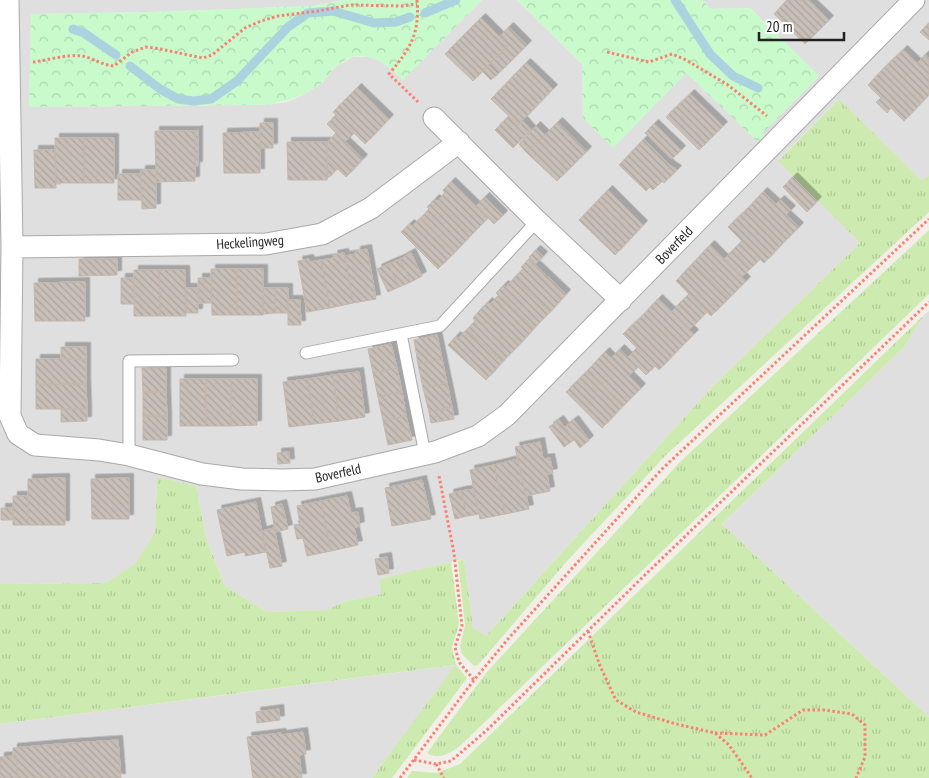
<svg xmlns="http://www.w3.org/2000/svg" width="929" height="778" viewBox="0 0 929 778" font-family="'PT Sans Narrow',sans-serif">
<defs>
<pattern id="grass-tufts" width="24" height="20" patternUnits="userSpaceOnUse" patternTransform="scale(1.25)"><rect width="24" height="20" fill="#cdebb0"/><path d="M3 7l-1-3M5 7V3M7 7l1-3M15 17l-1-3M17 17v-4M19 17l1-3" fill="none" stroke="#b0c997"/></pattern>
<pattern id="park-crowns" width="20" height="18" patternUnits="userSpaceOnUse" patternTransform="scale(1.25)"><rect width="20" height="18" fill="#c8facc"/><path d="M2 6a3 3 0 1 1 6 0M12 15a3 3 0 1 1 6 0" fill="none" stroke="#acd6af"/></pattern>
<pattern id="building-back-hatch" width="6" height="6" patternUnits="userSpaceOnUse" patternTransform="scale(1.25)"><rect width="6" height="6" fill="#c7bfb8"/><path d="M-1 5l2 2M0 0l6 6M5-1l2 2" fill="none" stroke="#aba49e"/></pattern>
<filter id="shadow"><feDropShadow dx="4.5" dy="-4.5" stdDeviation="0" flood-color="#0004"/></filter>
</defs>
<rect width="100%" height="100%" fill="#f2efe9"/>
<!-- residential -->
<path fill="#e0dfdf" d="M0,0H343L313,6L153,12L31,14L29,107L266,105L287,102L305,94L322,83L335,67L353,57H373L391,68L403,79L482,0H517L582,64L583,118L613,147L686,73L761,134L819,76L750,8L711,9L702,0H929V175L922,182L839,99L778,160L860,243L713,386L486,636L473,629L464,559L379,579L383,594L342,602L329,610L267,612L225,586L206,538L196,486L157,477L155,532L136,564L106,583L0,584Z
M929,311V717L722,524L904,347L924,315Z
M456,665L372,778H0V724Z"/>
<!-- grass -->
<path fill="url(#grass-tufts)" d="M839,99L922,181L929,175V212L666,455L568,560L478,665L474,666L462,654L460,646L465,625L458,561L464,559L473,628L486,636L713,386L860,243L778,161Z
M929,230V294L459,747C448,754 439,760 427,753L486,673L680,462Z
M924,315L904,347L722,524L929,717V778H407L412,771L437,773L460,764Z
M157,477L196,486L206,538L225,586L267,612L328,610L342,602L382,594L379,579L451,562L459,624L452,647L456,665L467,678L392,778H372L455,665L0,724V584L106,583L135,564L155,532Z"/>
<!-- park -->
<path fill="url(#park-crowns)" d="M343,0H482L403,80C383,60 361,45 335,67C330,72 326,80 320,84C303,97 287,101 266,105L29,107L31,14L153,12L313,6Z
M517,0H702L711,9L750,8L819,76L762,134L768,140L762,146L686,73L613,148L583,118L582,64Z"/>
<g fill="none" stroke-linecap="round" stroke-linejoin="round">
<!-- stream -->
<path stroke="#aad3df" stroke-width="9" d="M675,0L710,54L733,76L758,88
M425,13L456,0
M73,29L84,33L116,55
M130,66L160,89L178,99L193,101L211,99L237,81L288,27L308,13L333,11L374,23L396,22L410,17"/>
</g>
<!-- building -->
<path fill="url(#building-back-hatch)" stroke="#c4b6ab" filter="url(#shadow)" d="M787,0H808L829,20L805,44L774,14Z
M481,18L508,45L473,81L445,54Z
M929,23V40L920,32Z
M509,27L527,45L500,72L490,63L508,45L500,36Z
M903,50L929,75V95L921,103L885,67Z
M925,55L929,58V75L917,63Z
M526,63L553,89L518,125L491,99Z
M489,65L498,74L491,80L482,71Z
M885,67L921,103L904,121L891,108L887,113L876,102L881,98L868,85Z
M357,88L389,119L365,144L333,112Z
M690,94L723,126L699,150L666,117Z
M336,115L354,133L345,142L327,124Z
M509,116L518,125L523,121L531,130L513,148L495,130Z
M558,122L587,151L557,181L527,153Z
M260,123H273V148H260Z
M654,124L681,150L672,159L645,133Z
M536,126L545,135L527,153L519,144Z
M198,130V166H195V131Z
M155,131H195V181L156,182Z
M260,132V173H224L223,133Z
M336,133L363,159L346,177L327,159V143Z
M55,138H84V183H56Z
M84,138H114V183H84Z
M644,139L671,166L659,178L662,181L653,190L650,187L646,191L619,165Z
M287,142H327V180H288Z
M34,150H55L56,188H35Z
M327,159L337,169L327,179Z
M671,166L677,170L664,183L659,178Z
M141,170H156V208L142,209Z
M118,174H141V200H118Z
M793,177L817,201L807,212L783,187Z
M451,182L488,218L471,235L437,201L445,193L443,190Z
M608,190L643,225L615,255L579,220Z
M763,192L776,204L780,200L791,210L786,215L799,227L781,245L746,210Z
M485,197L503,215L494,224L476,206Z
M435,199L471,235L455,252L421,218L429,209L427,207Z
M746,210L781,245L764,263L728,227Z
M421,218L455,252L438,269L401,232L410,224L412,226Z
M742,241L760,259L751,268L733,250Z
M710,245L746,281L729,298L693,263Z
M367,249L376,299L353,303L345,256L356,254V251Z
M536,250L543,256L536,264L529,257Z
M733,250L751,268L742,276L724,259Z
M344,253L353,303L330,308L321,260L334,258L333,255Z
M411,253L422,276L411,282L400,259Z
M79,259H117V275L79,276Z
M309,259L310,262L321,260L330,308L307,312L298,261Z
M400,259L411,282L399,287L388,264Z
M529,259L566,294L550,312L514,278L523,269L521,267Z
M693,263L729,298L711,316L676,281Z
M388,264L399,287L388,292L377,269Z
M211,269H237V315H212Z
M237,269H263V315H237Z
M134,270H159L160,316H134Z
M159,270H185L186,316H160Z
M121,278H134V304H121Z
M198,278H211V303H199Z
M514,278L550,312L534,328L496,293L504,285L506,287Z
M85,282V321H35L34,283Z
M185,288H198V313H186Z
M263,288H275V313L263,314Z
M275,288H288V313H275Z
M689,294L707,312L698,321L680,303Z
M499,295L534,328L518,346L480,310L488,302L490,304Z
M658,299L694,334L676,352L641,317Z
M288,300H300L301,325H288Z
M680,303L698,321L689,330L671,312Z
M480,310L518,346L502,362L467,330L475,321L473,318Z
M641,317L676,352L659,370L623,334Z
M467,330L502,362L486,380L448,345L456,336L458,338Z
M437,335L442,359L418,364L414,340Z
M391,344L397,368L373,373L368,349Z
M61,347H86V359H61Z
M637,348L655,366L646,375L628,357Z
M620,349L638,367L629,376L611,358Z
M605,352L641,388L624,405L587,371Z
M36,359H86V384H36Z
M442,359L447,383L423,388L418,364Z
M142,368H166V392H143Z
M397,368L402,392L378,397L373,373Z
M587,371L624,405L602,428L566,392Z
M359,372L365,417L339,421L333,375Z
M333,375L339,421L314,424L308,379Z
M180,379H206V426H180Z
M206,379H231V426H206Z
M231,379H257V425L231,426Z
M308,379L314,424L289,427L283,382Z
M447,383L452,407L429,412L423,388Z
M36,384H86L87,409H36Z
M143,392H166L167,416H143Z
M402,392L406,416L383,421L378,397Z
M452,407L454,419L431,423L429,412Z
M61,409H87V421L61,422Z
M143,416H167V440H143Z
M406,416L412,440L388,445L383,421Z
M559,420L574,440L564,447L549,427Z
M574,420L589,440L580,448L565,427Z
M540,442L543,459L550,458L553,473L547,474L550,491L526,496L515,447Z
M289,452L290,463L278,464L277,453Z
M518,459L529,509L505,514L494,465Z
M494,465L505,514L480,519L470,470Z
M65,478V525H28V479Z
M129,478V519H92L91,479Z
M422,480L431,519L392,526L385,488Z
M474,489L479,514L467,516L461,491Z
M461,491L467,516L455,519L449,494Z
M13,496H28V525H13Z
M347,496L351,513L358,512L360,526L354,528L358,545L331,551L321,501Z
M321,501L331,551L307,556L303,538L297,539L294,525L300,524L297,506Z
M256,502L266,552L245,556V552L227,556L217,510Z
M282,504L288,529L275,532L271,507Z
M1,508H13L14,520H1Z
M274,528L282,566L270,568L262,531Z
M387,557L389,573L378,575L375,559Z
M279,709L280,720L257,723L256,712Z
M303,732L306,754L299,755L302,778H253L247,737L281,733L282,735Z
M118,740L121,778H61L59,744Z
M59,744L61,778H18L16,756H13V748Z
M16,756L18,778H0V757Z"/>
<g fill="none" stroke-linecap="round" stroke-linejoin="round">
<!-- lane casing -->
<g stroke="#a9a9a9" stroke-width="13">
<path id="lane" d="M401,334L425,454
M306,353L440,326L537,221
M129,455V361L233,360"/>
</g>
<!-- street casing -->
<g stroke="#a9a9a9" stroke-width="23">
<path id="street" d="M8,0L12,247L10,416L18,434L35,445L99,450L129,455L202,474L242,479L282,480L315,479L435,452L478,436L507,415L914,0
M434,118L537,221L621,300
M12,247L266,244L322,234L371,208L459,142"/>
</g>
<!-- path -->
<path stroke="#fa8072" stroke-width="3" stroke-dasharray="2.5 2.5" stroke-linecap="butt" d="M417,0C420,34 410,49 389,74L418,102
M607,52L649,62L672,54L686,60L728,85L767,116
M33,62C49,60 67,54 82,56C93,58 102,65 114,66L132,52L146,47L155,48L203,58L212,55L245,28L261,21L278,16L318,11L350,5L402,6L417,4
M439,476L454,553L462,626L455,647L459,662L474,680
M588,631L600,666L616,700L636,712L676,724L715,733L729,745L752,778
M715,733L765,735L803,710H824L852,714L865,725V757L856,778
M414,760L436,764L451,761L487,730L649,571L929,302
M436,764L444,778
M400,778L474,680L508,639L662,469L929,219"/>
<!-- lane -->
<use href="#lane" stroke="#fff" stroke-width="11"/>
<!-- street -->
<use href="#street" stroke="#fff" stroke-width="21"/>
</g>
<g text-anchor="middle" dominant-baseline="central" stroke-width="4.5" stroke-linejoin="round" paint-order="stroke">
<!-- street labels -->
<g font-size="14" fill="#222" stroke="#fff">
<text transform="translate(250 242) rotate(-4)">Heckelingweg</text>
<text transform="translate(674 245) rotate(-46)">Boverfeld</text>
<text transform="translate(338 473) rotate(-12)">Boverfeld</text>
</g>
</g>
<!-- scale -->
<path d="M759 32v8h85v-8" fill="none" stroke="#222222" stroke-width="2.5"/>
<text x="766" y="32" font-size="15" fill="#222222" stroke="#ffffff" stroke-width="4" paint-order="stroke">20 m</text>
</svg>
